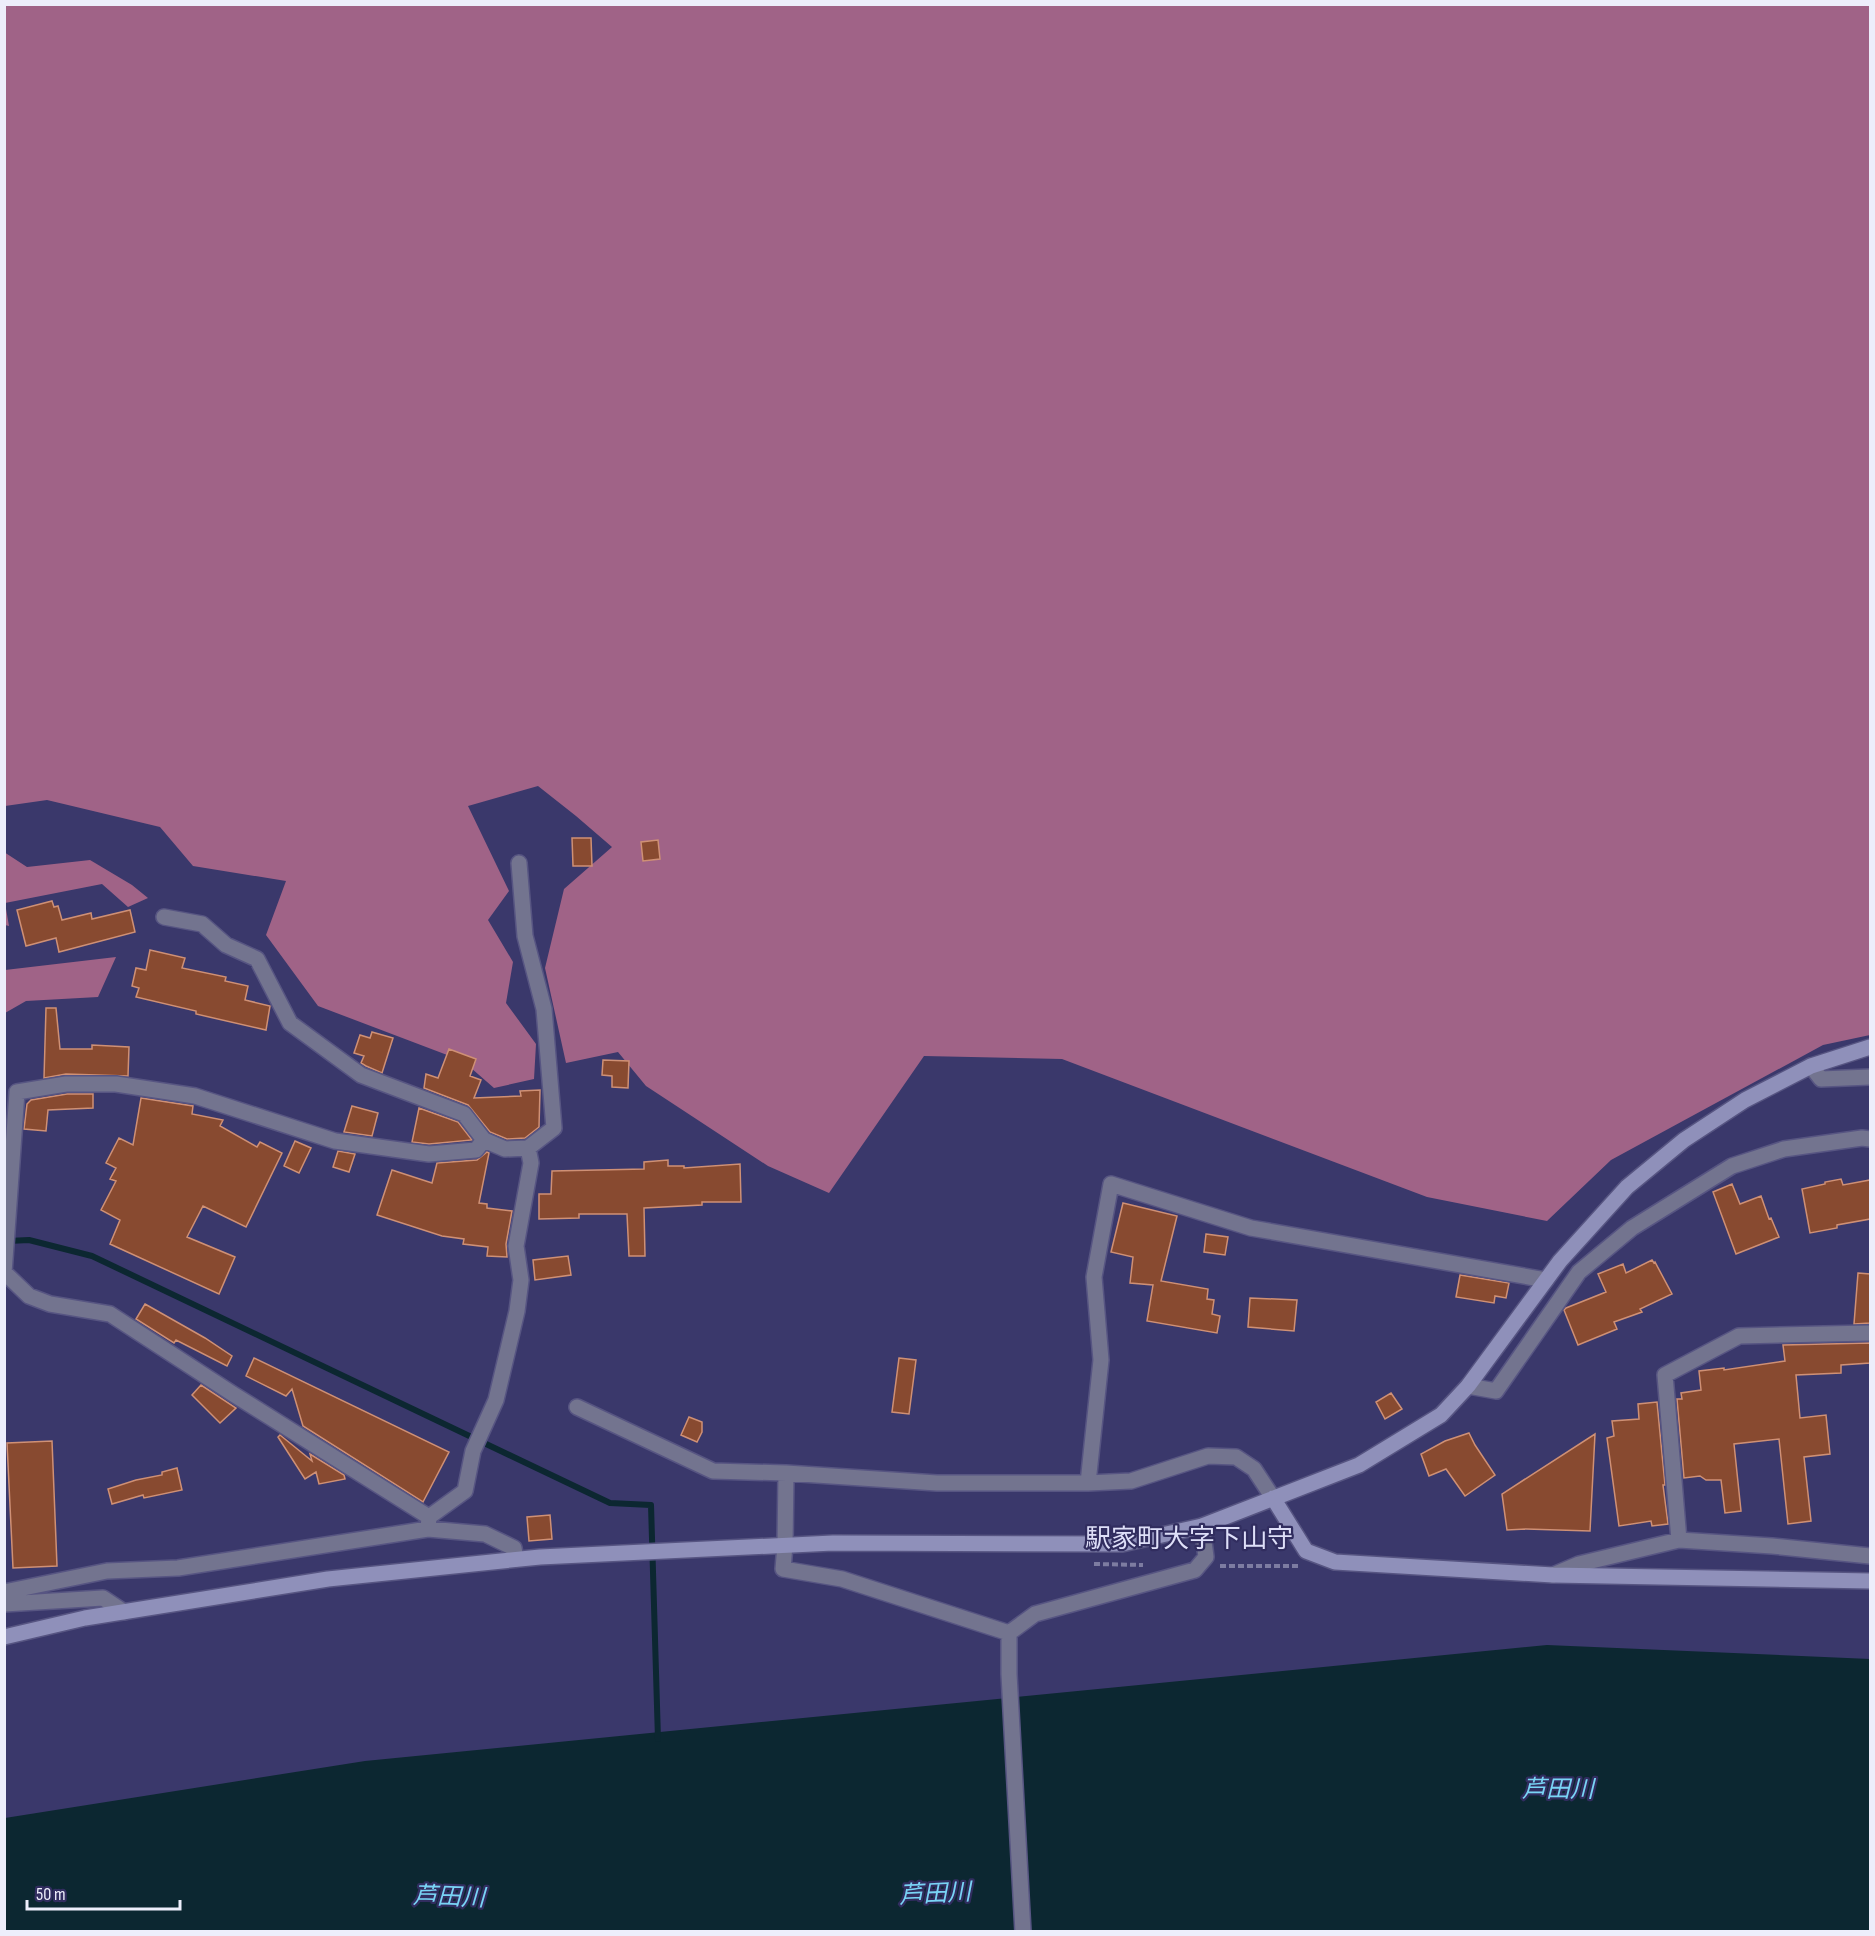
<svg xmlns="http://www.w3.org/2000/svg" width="1875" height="1936" viewBox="0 0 1875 1936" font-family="'Sofia Sans Condensed','Noto Sans JP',sans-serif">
<rect width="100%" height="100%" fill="#3a386b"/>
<!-- forest -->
<path fill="#a06387" d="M4,5H1870V1035L1823,1045L1611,1160L1547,1221L1427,1197L1062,1059L924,1056L829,1193L768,1166L646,1086L618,1052L566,1063L545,968L564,889L612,847L576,816L538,786L468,806L509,891L488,920L513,962L506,1003L536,1044L534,1079L494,1088L463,1061L318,1006L266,935L286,881L193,866L160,827L47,800L5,806Z
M4,852L27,867L90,860L132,885L148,898L128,907L102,884L5,903L9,926L5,925Z
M116,957L98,997L26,1001L5,1013V970Z"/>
<!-- water -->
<path fill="#0c2731" d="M1547,1645L1870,1659V1931L5,1932V1818L365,1761Z"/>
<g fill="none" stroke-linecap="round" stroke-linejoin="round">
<!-- stream -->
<path stroke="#0c2731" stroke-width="6" d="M8,1241L29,1240L92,1256L610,1503L651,1505L658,1739"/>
</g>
<!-- building -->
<path fill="#884a30" stroke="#cf9075" stroke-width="1.5" d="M572,838H591L592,866H573Z
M658,840L660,859L643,861L641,842Z
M52,901L54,907L58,906L62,920L91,913L92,919L130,910L135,932L59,952L56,938L26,946L17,910Z
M150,950L185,958L182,968L226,977L225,981L248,986L245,1000L270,1006L266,1030L196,1014V1011L136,997L139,988L132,986L136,968L146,970Z
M46,1008H56L60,1049H92V1045L129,1047L128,1076L66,1074L44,1078Z
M372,1032L393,1038L382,1073L366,1066L361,1063L364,1056L354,1053L360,1035L370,1038Z
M449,1049L476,1059L470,1076L481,1080L474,1098L521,1096L520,1091L540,1090L539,1127L525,1138L507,1139L490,1132L468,1105L424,1088L426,1074L438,1078Z
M603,1060L629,1061L628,1088L612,1087V1076L602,1075Z
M67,1094H93V1108L48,1110L46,1131L24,1129L27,1104L31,1100Z
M141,1098L193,1106L192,1114L223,1120L220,1126L257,1147L260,1142L282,1153L246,1227L203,1206L187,1237L235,1257L219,1294L110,1244L120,1220L101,1210L116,1181L110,1179L116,1168L106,1163L119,1138L133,1145Z
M352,1106L378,1113L372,1136L344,1132Z
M419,1108L458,1122L472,1140L429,1144L412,1142Z
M295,1141L311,1148L299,1173L284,1166Z
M338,1151L355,1154L349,1172L333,1167Z
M487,1152L489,1153L479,1203L487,1204V1208L512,1211L506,1244L507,1257L487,1256L488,1247L463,1244L464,1239L442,1236L377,1215L392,1170L432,1183L437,1163L477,1160Z
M668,1160V1166H684V1168L740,1164L741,1202H702V1205L644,1208L645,1256H629L627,1214H579V1218L539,1219V1194H551L552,1171L644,1169V1162Z
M1841,1179L1843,1185L1870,1180V1219L1837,1225V1228L1810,1233L1802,1189L1825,1184V1182Z
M1732,1184L1740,1204L1761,1196L1769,1219L1771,1218L1779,1237L1736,1254L1713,1192Z
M1123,1203L1177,1216L1161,1281L1208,1289L1207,1299L1214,1300L1212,1314L1220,1316L1217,1333L1147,1321L1153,1285L1130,1283L1133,1257L1111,1252Z
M1206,1234L1228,1237L1225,1255L1204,1252Z
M568,1256L571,1275L535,1280L533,1260Z
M1652,1260L1654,1263L1655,1262L1672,1294L1640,1309L1642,1312L1614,1322L1617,1329L1578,1345L1564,1310L1566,1308L1606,1292L1598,1274L1623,1264L1626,1273Z
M1858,1273L1870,1274V1323L1854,1324Z
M1460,1275L1509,1283L1506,1298L1495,1296L1494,1303L1456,1297Z
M1250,1298L1297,1300L1294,1331L1248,1327Z
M145,1304L205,1338L232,1356L227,1366L176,1340L174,1343L136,1319Z
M1870,1343V1363L1841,1365V1373L1796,1375L1800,1418L1826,1415L1830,1454L1804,1457L1811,1521L1788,1524L1779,1439L1734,1444L1741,1511L1725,1513L1721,1480H1706L1700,1476L1684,1478L1677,1399H1682L1681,1393L1701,1390L1699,1371L1724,1368V1370L1785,1361L1783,1345Z
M254,1358L449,1452L423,1502L303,1426L292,1389L286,1396L246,1376Z
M899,1358L916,1360L909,1414L892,1412Z
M201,1385L236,1408L220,1423L192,1395Z
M1391,1393L1402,1409L1385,1419L1376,1402Z
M1657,1402L1665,1485H1663L1668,1524L1652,1526L1651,1521L1619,1526L1607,1438L1614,1436L1612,1421L1639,1419L1638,1404Z
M689,1417L702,1422V1432L697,1442L681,1435Z
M1469,1433L1475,1445L1495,1475L1465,1496L1446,1469L1429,1476L1421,1454L1445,1441Z
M1595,1434L1590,1531L1526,1529L1507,1530L1502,1494Z
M280,1435L312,1461L310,1454L344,1475L345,1479L319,1484L316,1472L305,1479L278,1437Z
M52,1441L57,1566L13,1568L7,1443Z
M177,1468L182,1490L144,1498L143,1495L112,1504L108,1489L136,1480L162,1475V1472Z
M550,1515L552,1539L529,1541L527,1517Z"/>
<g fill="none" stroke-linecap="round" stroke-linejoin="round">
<!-- street casing -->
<g stroke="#575582" stroke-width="18">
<path id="street" d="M519,863L525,936L544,1009L554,1128L528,1148
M164,917L202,924L226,945L257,959L290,1023L361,1075L464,1114L484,1140L505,1149L528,1148L531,1163L516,1246L521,1280L517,1311L496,1400L473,1451L465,1491L429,1517L428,1529
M1811,1066L1821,1079L1870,1077
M4,1273L17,1092L66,1084H116L195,1096L335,1141L429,1154L476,1150L484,1140
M5,1273L29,1296L50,1304L110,1314L233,1394L429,1517
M1468,1386L1496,1391L1579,1272L1632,1228L1732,1166L1784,1149L1862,1138L1870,1139
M577,1407L713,1471L786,1473L937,1483H1088L1131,1481L1208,1456L1236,1457L1254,1469L1273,1498
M786,1473L785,1545L783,1569L842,1579L1009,1633
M1088,1483L1101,1360L1094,1277L1111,1184L1251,1228L1546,1280
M1679,1540L1665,1375L1739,1336L1870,1333
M1553,1575L1579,1564L1679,1540L1772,1546L1870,1556
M4,1592L107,1571L178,1568L428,1529L485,1534L514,1548L516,1559
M4,1604L103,1598L124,1612
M1023,1932L1009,1674V1633L1035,1614L1195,1570L1206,1557L1202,1526"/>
</g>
<!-- secondary casing -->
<g stroke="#575582" stroke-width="18">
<path id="secondary" d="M1273,1498L1306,1551L1335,1562L1553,1575L1870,1581
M4,1637L85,1618L328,1579L540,1557L833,1543L1122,1544L1202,1526L1359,1465L1441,1415L1468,1386L1560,1261L1627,1187L1684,1140L1745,1100L1811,1066L1870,1047"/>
</g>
<!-- path -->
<path stroke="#7d7ca1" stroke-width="4" stroke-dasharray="6 3" stroke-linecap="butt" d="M1094,1564L1143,1565
M1220,1566H1299"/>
<!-- street -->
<use href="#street" stroke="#73748f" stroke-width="15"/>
<!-- secondary -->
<use href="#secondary" stroke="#8f90ba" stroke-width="15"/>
</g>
<g text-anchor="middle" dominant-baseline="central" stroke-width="4.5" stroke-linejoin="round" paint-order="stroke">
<!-- water labels -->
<g font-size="24" font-style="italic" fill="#79d4f5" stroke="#312d5f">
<text x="1558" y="1789">芦田川</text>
<text transform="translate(935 1894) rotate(-3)">芦田川</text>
<text transform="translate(449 1897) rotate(2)">芦田川</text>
</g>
<!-- quarter labels -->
<g font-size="26" fill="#dedff8" stroke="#312d5f">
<text x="1189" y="1539">駅家町大字下山守</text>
</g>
</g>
<!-- border -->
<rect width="1875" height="1936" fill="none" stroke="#edeefb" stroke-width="12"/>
<!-- scale -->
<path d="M27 1900v9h153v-9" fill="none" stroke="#edeefb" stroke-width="3"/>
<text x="36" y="1900" font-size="18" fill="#edeefb" stroke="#312d5f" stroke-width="4.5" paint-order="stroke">50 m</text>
</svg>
